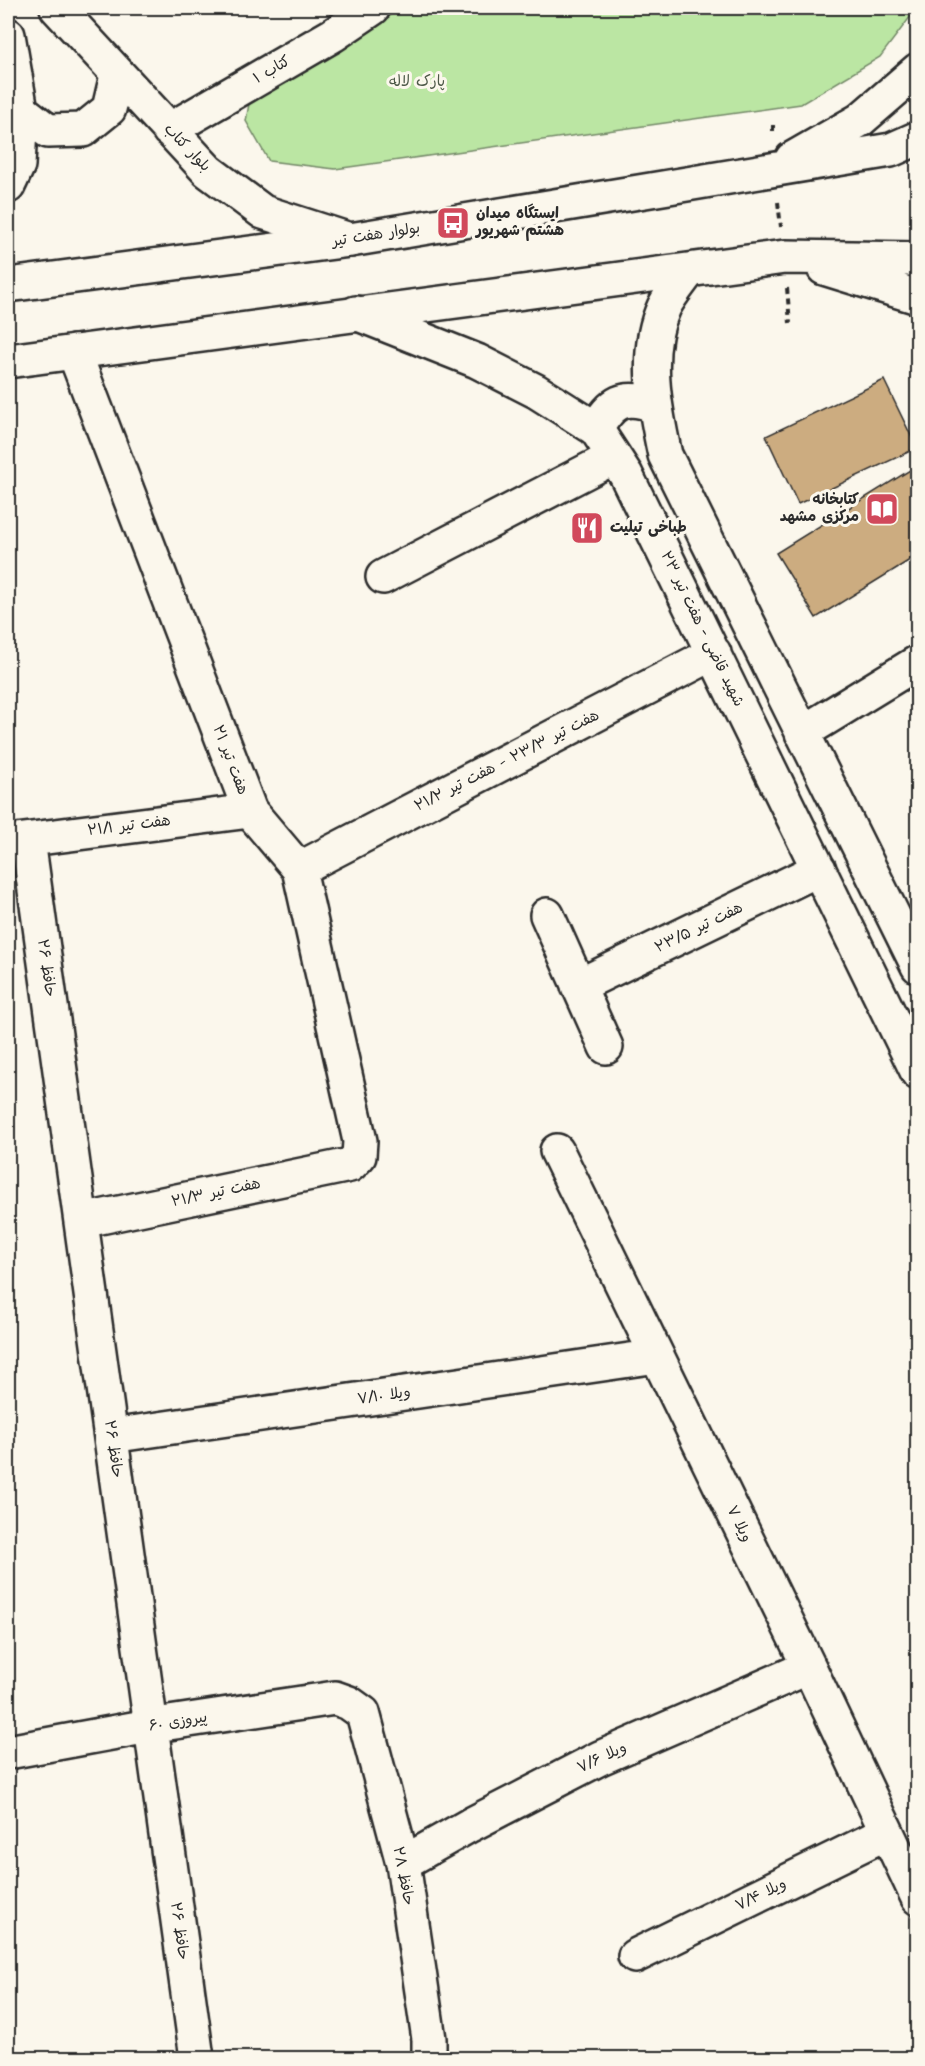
<svg xmlns="http://www.w3.org/2000/svg" width="925" height="2066" viewBox="0 0 925 2066" font-family="Kalam,'Playpen Sans Arabic',sans-serif">
<rect width="100%" height="100%" fill="#fbf7ec"/>
<filter id="ink" filterUnits="userSpaceOnUse"><feTurbulence type="fractalNoise" baseFrequency=".0167" numOctaves="2"/><feDisplacementMap in="SourceGraphic" scale="12" xChannelSelector="R" yChannelSelector="G"/><feConvolveMatrix kernelMatrix="1 2 1 2 8 2 1 2 1" color-interpolation-filters="sRGB"/></filter>
<g filter="url(#ink)">
<!-- green -->
<path fill="#bbe6a3" stroke="#738867" stroke-width="1.5" d="M399,8H917L880,57L801,104L335,169L269,161L246,121L251,92Z"/>
<!-- building -->
<path fill="#ccac80" stroke="#2b2b2b" stroke-width="1.5" d="M884,380L917,448L798,504L766,436Z
M918,465V555L816,618L776,553Z"/>
<g fill="none" stroke-linecap="round" stroke-linejoin="round">
<!-- minor casing -->
<g stroke="#2b2b2b" stroke-width="38">
<path id="minor" d="M57,8L208,171L263,212L350,240
M8,35L21,110L18,165L8,186
M21,110L48,131L83,130L109,109L117,75
M169,130L333,35L373,8
M688,272C680,283 670,295 664,307C643,352 655,409 665,455L918,966
M356,313L477,361L536,391L596,429L626,475L918,1073
M74,352L250,811L299,869L360,1141L359,1156L350,1165L81,1221
M596,429C612,402 623,394 654,405
M383,577L614,457
M802,733L918,662
M28,840L197,2058
M8,842L250,811
M299,869L714,653
M547,915L606,1047
M578,986L819,869
M557,1151L809,1667L918,1898
M111,1436L657,1356
M8,1752L149,1726L335,1698L349,1703L363,1713L403,1863L429,2039V2058
M403,1863L470,1825L600,1758L809,1667
M635,1956L886,1833"/>
</g>
<!-- major casing -->
<g stroke="#2b2b2b" stroke-width="38">
<path id="major" d="M792,159L860,120L918,70
M824,268L918,297
M8,285L350,240L891,150L918,138
M8,361L785,257L918,259"/>
</g>
<!-- path -->
<path stroke="#2b2b2b" stroke-width="4" stroke-dasharray="6 4.5" stroke-linecap="butt" d="M773,125V134
M778,202L781,227
M787,288L790,323"/>
<!-- minor -->
<use href="#minor" stroke="#fbf7ec" stroke-width="33"/>
<!-- major -->
<use href="#major" stroke="#fbf7ec" stroke-width="33"/>
</g>
</g>
<!-- icons -->
<defs>
<g id="bus-square" transform="scale(1.725)"><rect x="-9" y="-9" width="18" height="18" rx="4" fill="#d1495b" stroke="#fbf7ec"/><path d="M-5-6H5V4H4V6H2V4H-2V6H-4V4H-5ZM-3.5-4V0h7V-4ZM-3.5 1.2v1.5H-2V1.2ZM2 1.2v1.5H3.5V1.2Z" fill="#fff"/></g>
<g id="library-square" transform="scale(1.725)"><rect x="-9" y="-9" width="18" height="18" rx="4" fill="#d1495b" stroke="#fbf7ec"/><path d="M-6-4Q-3-5.5-.7-3.5V5Q-3 3-6 4ZM6-4Q3-5.5 .7-3.5V5Q3 3 6 4Z" fill="#fff"/></g>
<g id="restaurant-square" transform="scale(1.725)"><rect x="-9" y="-9" width="18" height="18" rx="4" fill="#d1495b" stroke="#fbf7ec"/><path d="M-5-6h1v4h1v-4h1v4h1v-4h1v5L-1.5 .5V6h-2V.5L-5-1ZM5-6V6H3V1.5H1.5Q1.5-4 5-6Z" fill="#fff"/></g>
</defs>
<g fill-rule="evenodd">
<use href="#bus-square" x="453" y="223"/>
<use href="#library-square" x="882" y="509"/>
<use href="#restaurant-square" x="587" y="528"/>
</g>
<g text-anchor="middle" dominant-baseline="central" stroke-width="6" stroke-linejoin="round" paint-order="stroke">
<!-- street labels -->
<g font-size="15" fill="#2b2b2b" stroke="#fbf7ec">
<text transform="translate(272 70) rotate(-30)">کتاب ۱</text>
<text transform="translate(187 148) rotate(46)">بلوار کتاب</text>
<text transform="translate(376 235) rotate(-9)">بولوار هفت تیر</text>
<text transform="translate(702 629) rotate(64)">شهید قاضی - هفت تیر ۲۳</text>
<text transform="translate(230 760) rotate(69)">هفت تیر ۲۱</text>
<text transform="translate(507 761) rotate(-27)">هفت تیر ۲۳/۳ - هفت تیر ۲۱/۲</text>
<text transform="translate(129 826) rotate(-7)">هفت تیر ۲۱/۱</text>
<text transform="translate(699 928) rotate(-26)">هفت تیر ۲۳/۵</text>
<text transform="translate(46 968) rotate(82)">حافظ ۲۶</text>
<text transform="translate(216 1193) rotate(-12)">هفت تیر ۲۱/۳</text>
<text transform="translate(384 1396) rotate(-8)">ویلا ۷/۱۰</text>
<text transform="translate(113 1449) rotate(82)">حافظ ۲۶</text>
<text transform="translate(739 1524) rotate(64)">ویلا ۷</text>
<text transform="translate(178 1722) rotate(-9)">پیروزی ۶۰</text>
<text transform="translate(602 1758) rotate(-25)">ویلا ۷/۶</text>
<text transform="translate(403 1876) rotate(79)">حافظ ۲۸</text>
<text transform="translate(761 1895) rotate(-26)">ویلا ۷/۴</text>
<text transform="translate(179 1931) rotate(82)">حافظ ۲۶</text>
</g>
<!-- park labels -->
<g font-size="15" fill="#4f5a49" stroke="#fbf7ec">
<text x="417" y="82">پارک لاله</text>
</g>
<!-- poi labels -->
<g font-size="15" font-weight="bold" fill="#2b2b2b" stroke="#fbf7ec" text-anchor="start">
<text x="476" y="214">ایستگاه میدان<tspan x="476" dy="17">هشتم شهریور</tspan></text>
<text x="859" y="500" text-anchor="end">کتابخانه<tspan x="859" dy="17">مرکزی مشهد</tspan></text>
<text x="610" y="528">طباخی تیلیت</text>
</g>
</g>
<!-- margin -->
<rect width="925" height="2066" fill="none" stroke="#fbf7ec" stroke-width="30"/>
<rect x="15" y="15" width="895" height="2036" fill="none" stroke="#2b2b2b" stroke-width="2" filter="url(#ink)"/>
</svg>
